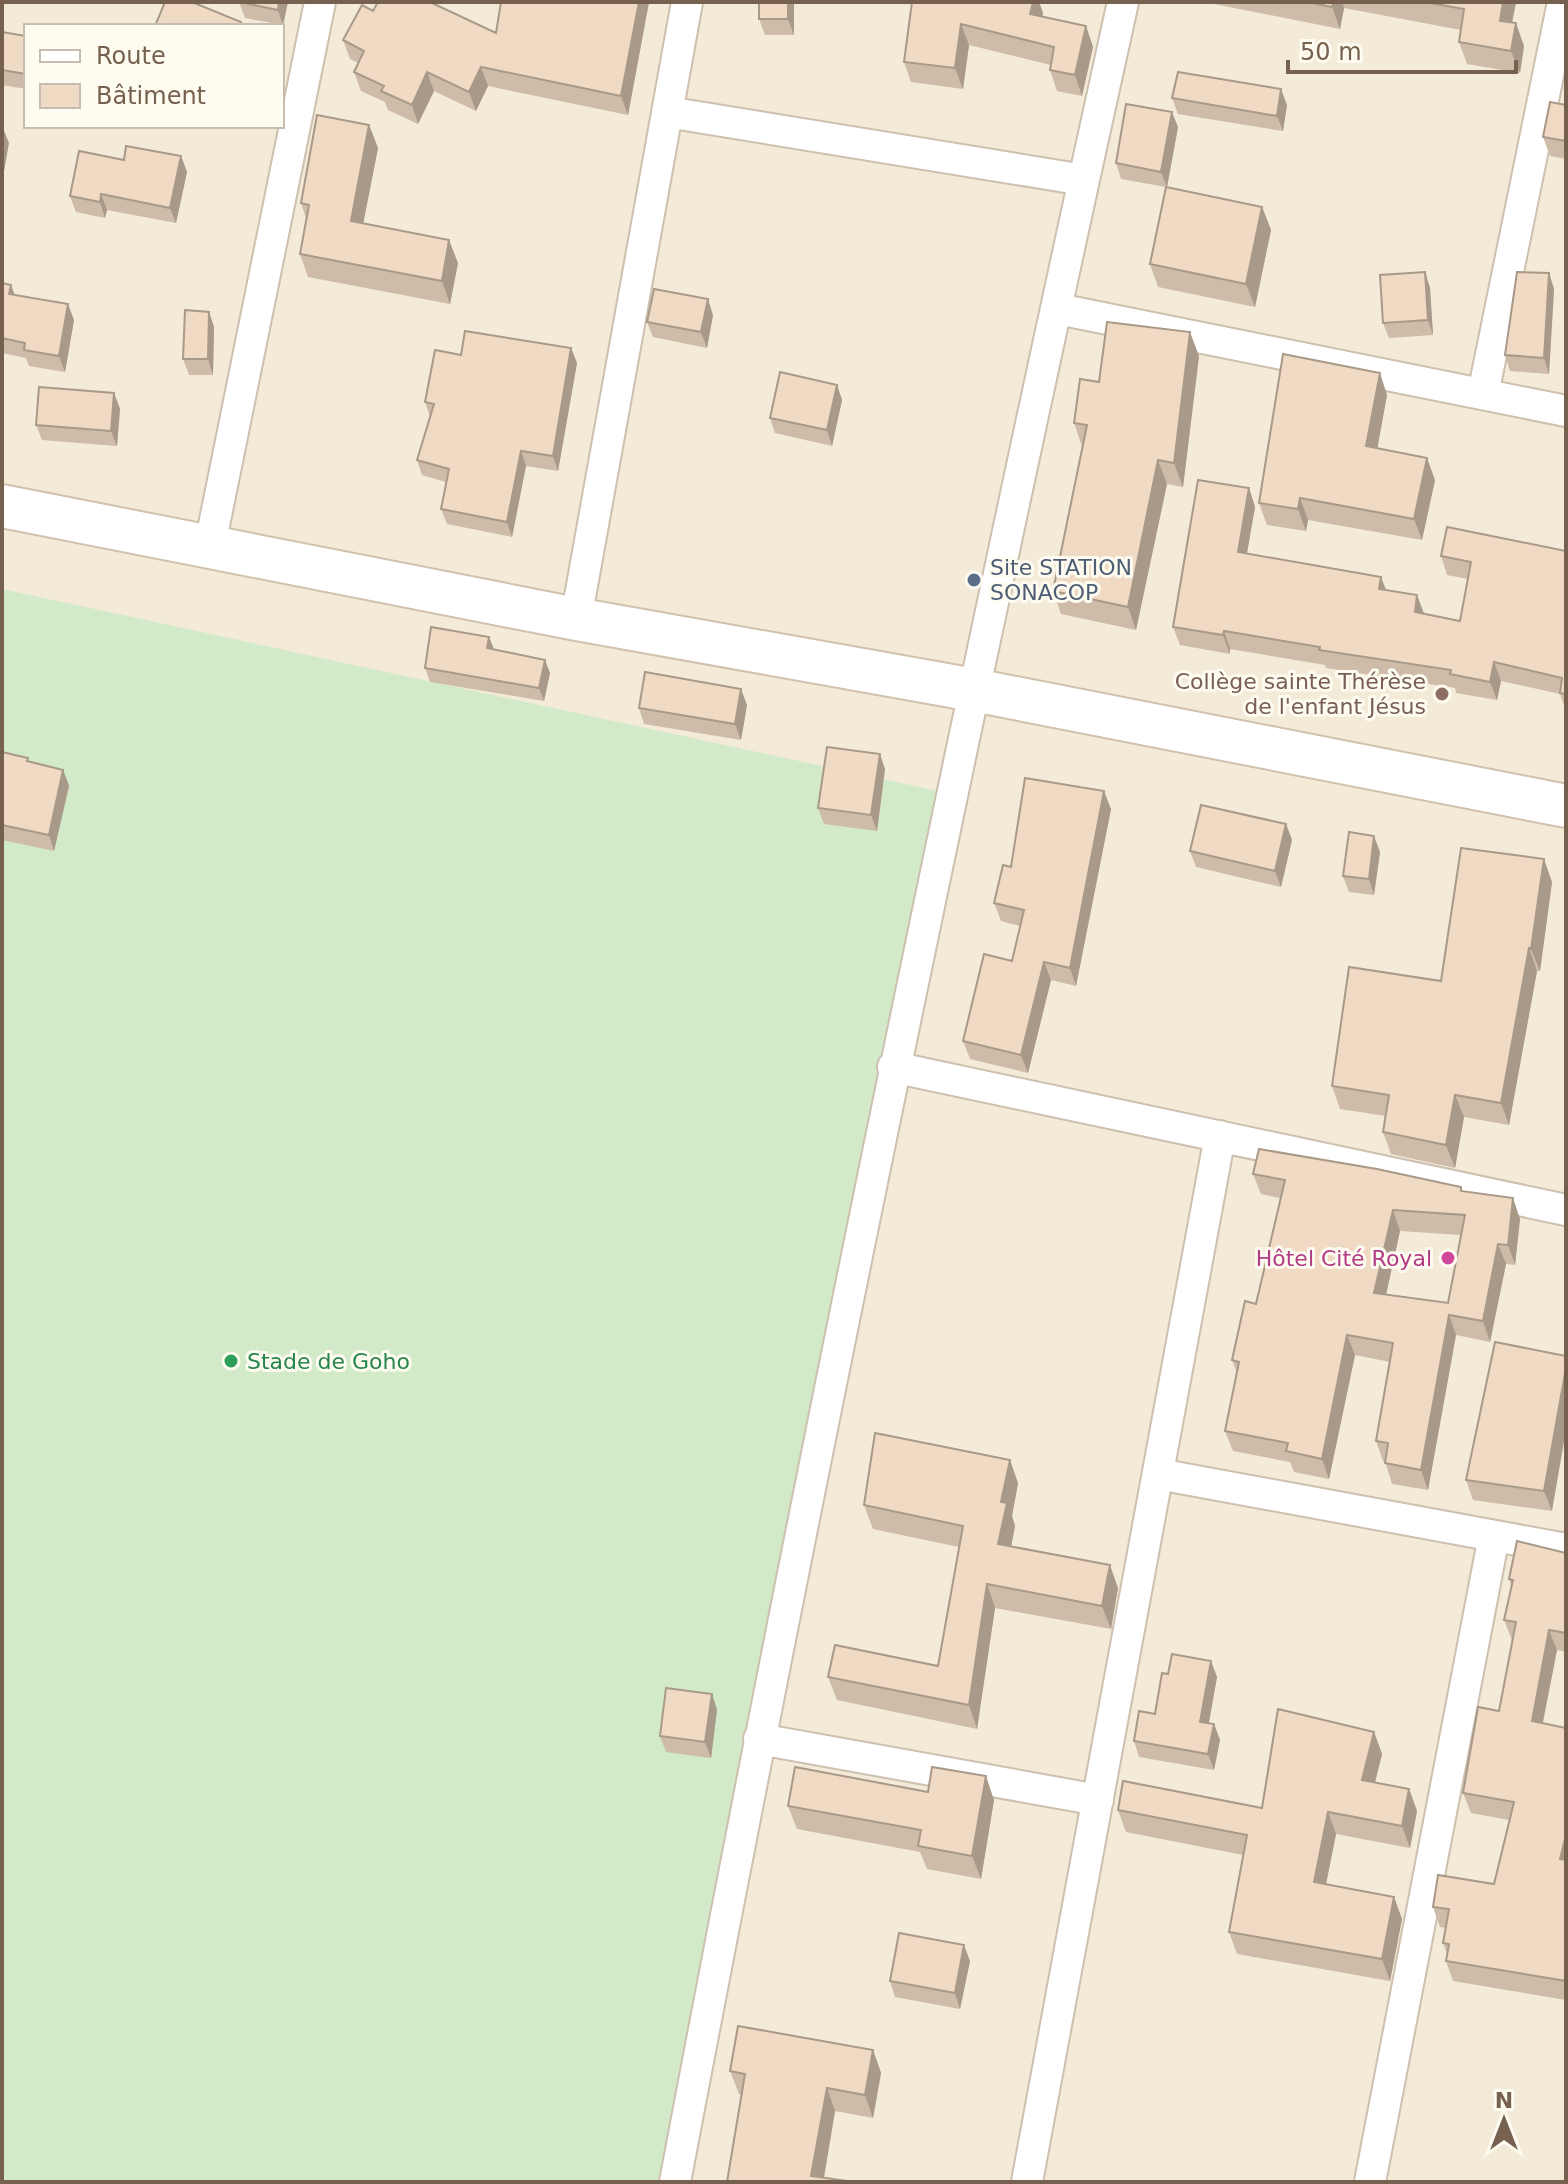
<svg xmlns="http://www.w3.org/2000/svg" width="1568" height="2184" viewBox="0 0 1568 2184" font-family="'DejaVu Sans',sans-serif">
<rect width="100%" height="100%" fill="#fcf7ea"/>
<!-- residential -->
<path fill="#f3ead8" fill-rule="evenodd" d="M2,2H1566V2182H2ZM26,26H282V126H26Z"/>
<!-- garden -->
<path fill="#d2eac8" d="M2,589L938,791L658,2182H2Z"/>
<g fill="none" stroke-linecap="round" stroke-linejoin="round">
<!-- street casing -->
<g stroke="#cec0b0" stroke-width="34">
<path id="street" d="M667,112L1084,180
M1058,309L1566,411
M1483,394L1563,2
M210,545L320,2
M576,619L687,2
M893,1067L1566,1210
M1158,1474L1566,1549
M759,1739L1098,1800
M675,2182C813,1453 963,727 1123,2
M1027,2182L1220,1136
M1370,2182L1494,1536"/>
</g>
<!-- secondary casing -->
<g stroke="#d1c1ad" stroke-width="46">
<path id="secondary" d="M2,506L576,619L974,690L1566,806"/>
</g>
<!-- street -->
<use href="#street" stroke="#fff" stroke-width="30"/>
<!-- secondary -->
<use href="#secondary" stroke="#fff" stroke-width="42"/>
</g>
<!-- wall -->
<path fill="#cebba8" fill-rule="evenodd" d="M239,2H288L283,25L245,18Z
M649,2L628,115L488,86L476,111L434,91L418,124L388,110L385,102L361,91L354,72L358,63L350,59L343,40L373,11L496,33Z
M794,2V35H765L759,19Z
M912,2H1039L1043,13L1042,17L1086,26L1093,47L1082,96L1057,91L1050,70L1051,65L969,45L963,89L911,82L904,62Z
M1204,2H1516L1512,23L1524,46L1520,73L1467,64L1459,42L1461,30L1344,8L1340,29Z
M2,32L26,36V89L2,85Z
M1172,98L1287,105L1283,131L1178,114Z
M1566,105V159L1550,156L1543,137Z
M369,125L378,148L363,224L458,263L450,304L308,277L300,254L306,218L301,203Z
M1178,127L1167,187L1262,207L1271,230L1255,307L1158,287L1150,264L1166,187L1121,179L1116,163Z
M181,156L187,172L176,223L107,210L105,218L76,212L70,196L124,160Z
M1425,272L1430,288L1433,335L1389,338L1383,323Z
M1549,273L1554,289L1549,374L1510,371L1505,355Z
M2,283L15,295L74,320L65,372L29,366L26,358L2,353Z
M209,312L214,327L213,375H189L183,359Z
M713,315L707,348L653,337L647,322Z
M571,348L577,363L558,471L526,466L512,537L447,524L441,509L446,482L422,475L417,460L430,417L425,402L461,355Z
M1199,356L1183,487L1167,484L1136,630L1061,614L1053,591L1082,446L1074,423L1099,382Z
M837,385L842,400L832,446L775,433L770,418Z
M114,393L120,409L117,446L42,440L36,425Z
M1387,395L1377,448L1435,480L1422,540L1308,520L1306,531L1267,525L1259,503Z
M1249,488L1255,507L1247,553L1386,590L1417,595L1424,614L1460,621L1468,579L1447,575L1441,556L1566,551V711L1560,694L1501,681L1497,700L1456,693L1455,688L1326,668L1325,665L1230,649V654L1180,645L1173,627Z
M489,637L494,649L550,673L544,701L430,682L425,668Z
M747,705L741,740L644,724L639,708Z
M2,751L29,762L63,770L69,786L54,851L2,840Z
M885,769L877,831L824,824L818,808Z
M1111,809L1076,986L1051,980L1028,1073L970,1059L963,1041L1012,961L1020,926L1001,921L994,903L1011,867Z
M1286,824L1292,840L1281,887L1196,867L1190,851Z
M1380,852L1374,895L1349,892L1343,876Z
M1552,882L1540,971H1537L1509,1125L1464,1117L1455,1168L1391,1154L1383,1132L1386,1116L1340,1109L1332,1086L1441,981Z
M1253,1174L1461,1187L1462,1191L1520,1219L1515,1265L1506,1264L1490,1342L1456,1335L1428,1490L1392,1484L1385,1461H1383L1376,1441L1390,1362L1355,1355L1329,1479L1294,1472L1290,1462L1233,1451L1225,1431L1237,1373L1232,1360L1256,1304L1280,1198L1261,1194ZM1400,1231L1461,1235L1448,1303L1386,1294Z
M1495,1342L1552,1511L1473,1500L1466,1480Z
M1018,1483L1012,1516L1015,1526L1011,1547L1118,1588L1111,1629L995,1608L977,1729L837,1700L828,1677L938,1666L959,1547L873,1529L864,1505Z
M1566,1553V1652L1557,1650L1543,1723L1566,1728V2000L1453,1981L1446,1961L1447,1954L1443,1943L1446,1928L1440,1927L1433,1907L1494,1884L1509,1820L1471,1813L1463,1793L1499,1711L1512,1640L1504,1620L1512,1588L1509,1579Z
M1217,1677L1209,1723L1214,1724L1220,1740L1214,1770L1139,1757L1134,1741L1155,1714Z
M712,1694L717,1710L711,1758L666,1752L660,1736Z
M1374,1732L1382,1754L1375,1783L1409,1789L1417,1811L1410,1848L1336,1834L1326,1884L1394,1897L1402,1919L1390,1981L1237,1954L1229,1932L1243,1855L1126,1832L1118,1810L1262,1808Z
M928,1792L994,1800L981,1879L927,1869L920,1852L797,1829L788,1806Z
M970,1961L960,2009L895,1997L890,1981Z
M873,2050L881,2073L873,2118L835,2111L824,2178L727,2182L742,2095L739,2094L730,2071Z"/>
<!-- shaded-wall -->
<path fill="#a89988" d="M279,2H288L283,25L278,10Z
M639,2H649L628,115L621,96Z
M788,2H794V35L788,19Z
M1033,2H1039L1043,13L1038,35L1030,14Z
M1333,2H1342L1344,8L1340,29L1332,7Z
M1503,2H1516L1508,43L1500,21Z
M1516,23L1524,46L1520,73L1511,51Z
M961,24L969,45L963,89L955,68Z
M1086,26L1093,47L1082,96L1075,75Z
M481,67L488,86L476,111L469,92Z
M427,72L434,91L418,124L412,105Z
M1281,89L1287,105L1283,131L1277,116Z
M1172,112L1178,127L1167,187L1161,172Z
M369,125L378,148L359,245L351,221Z
M3,128L9,143L2,183V134Z
M181,156L187,172L176,223L170,208Z
M101,194L107,210L105,218L100,202Z
M1262,207L1271,230L1255,307L1246,284Z
M449,240L458,263L450,304L442,281Z
M1425,272L1430,288L1433,335L1428,320Z
M1549,273L1554,289L1549,374L1544,358Z
M11,285L17,301L9,294Z
M708,299L713,315L707,348L701,332Z
M68,304L74,320L65,372L59,356Z
M209,312L214,327L213,375L208,359Z
M1190,332L1199,356L1183,487L1174,463Z
M571,348L577,363L558,471L553,456Z
M1380,373L1387,395L1374,467L1366,446Z
M837,385L842,400L832,446L827,430Z
M114,393L120,409L117,446L111,431Z
M521,451L526,466L512,537L507,522Z
M1427,458L1435,480L1422,540L1414,519Z
M1158,460L1167,484L1136,630L1128,607Z
M1249,488L1255,507L1244,570L1238,552Z
M1300,498L1308,520L1306,531L1298,509Z
M1381,577L1388,595L1379,589Z
M1417,595L1424,614L1415,612Z
M1224,631L1230,649V654L1223,635Z
M489,637L494,650L487,648Z
M545,660L550,673L544,701L539,688Z
M1494,662L1501,681L1497,700L1490,682Z
M741,689L747,705L741,740L735,724Z
M880,754L885,769L877,831L871,815Z
M63,770L69,786L54,851L49,835Z
M1104,791L1111,809L1076,986L1070,968Z
M1286,824L1292,840L1281,887L1275,871Z
M1374,836L1380,852L1374,895L1369,879Z
M1544,859L1552,882L1540,971L1531,949Z
M1529,948L1537,971L1509,1125L1501,1103Z
M1044,962L1051,980L1028,1073L1021,1055Z
M1455,1095L1464,1117L1455,1168L1446,1145Z
M1513,1198L1520,1219L1515,1265L1508,1245Z
M1393,1210L1400,1231L1382,1313L1374,1293Z
M1498,1244L1506,1264L1490,1342L1483,1321Z
M1449,1315L1456,1335L1428,1490L1421,1470Z
M1347,1335L1355,1355L1329,1479L1322,1459Z
M1566,1368V1430L1552,1511L1544,1491Z
M1010,1460L1018,1483L1012,1516L1015,1526L1007,1568L998,1544L1001,1502Z
M1110,1565L1118,1588L1111,1629L1102,1606Z
M987,1584L995,1608L977,1729L969,1705Z
M1549,1630L1557,1650L1539,1741L1532,1721Z
M1211,1661L1217,1677L1206,1738L1200,1722Z
M712,1694L717,1710L711,1758L705,1742Z
M1214,1724L1220,1740L1214,1770L1208,1754Z
M1374,1732L1382,1754L1370,1802L1362,1780Z
M986,1776L994,1800L981,1879L972,1856Z
M1409,1789L1417,1811L1410,1848L1402,1826Z
M1328,1812L1336,1834L1322,1904L1314,1882Z
M1566,1835V1875L1560,1859Z
M1394,1897L1402,1919L1390,1981L1382,1959Z
M964,1945L970,1961L960,2009L955,1993Z
M873,2050L881,2073L873,2118L865,2095Z
M827,2088L835,2111L823,2182L811,2176Z"/>
<!-- building -->
<path fill="#f0dac3" stroke="#a89988" stroke-width="2" fill-rule="evenodd" d="M165,2H192L241,22L240,26H155Z
M239,2H279L278,10Z
M378,2H430L496,33L501,2H639L621,96L481,67L469,92L427,72L412,105L381,91L384,86L354,72L364,51L343,40L362,5L373,11Z
M759,2H788V19H759Z
M912,2H1033L1030,14L1086,26L1075,75L1050,70L1054,47L961,24L955,68L904,62Z
M1308,2H1333L1332,7Z
M1425,2H1503L1500,21L1516,23L1511,51L1459,42L1464,9Z
M2,32L26,36V74L2,70Z
M1178,72L1281,89L1277,116L1172,98Z
M1550,102L1566,105V141L1543,137Z
M1126,104L1172,112L1161,172L1116,163Z
M317,115L369,125L351,221L449,240L442,281L300,254L309,205L301,203Z
M126,146L181,156L170,208L101,194L100,202L70,196L79,151L124,160Z
M1166,187L1262,207L1246,284L1150,264Z
M1425,272L1428,320L1383,323L1380,275Z
M1517,272L1549,273L1544,358L1505,355Z
M2,283L11,285L9,294L68,304L59,356L24,350L25,343L2,338Z
M654,289L708,299L701,332L647,322Z
M185,310L209,312L208,359H183Z
M1107,322L1190,332L1174,463L1158,460L1128,607L1053,591L1087,425L1074,423L1080,379L1099,382Z
M465,331L571,348L553,456L521,451L507,522L441,509L449,469L417,460L434,404L425,402L435,350L461,355Z
M1283,354L1380,373L1366,446L1427,458L1414,519L1300,498L1298,509L1259,503Z
M780,372L837,385L827,430L770,418Z
M39,387L114,393L111,431L36,425Z
M1198,480L1249,488L1238,552L1381,577L1379,589L1417,595L1415,612L1460,621L1471,562L1441,556L1447,527L1566,551V694L1560,693L1562,678L1494,662L1490,682L1450,674L1451,670L1319,650L1320,647L1224,631L1223,635L1173,627Z
M431,627L489,637L487,648L545,660L539,688L425,668Z
M645,672L741,689L735,724L639,708Z
M827,747L880,754L871,815L818,808Z
M2,752L28,758L27,761L63,770L49,835L2,825Z
M1025,778L1104,791L1070,968L1044,962L1021,1055L963,1041L984,954L1012,961L1024,910L994,903L1003,865L1011,867Z
M1201,805L1286,824L1275,871L1190,851Z
M1349,832L1374,836L1369,879L1343,876Z
M1461,848L1544,859L1531,949L1529,948L1501,1103L1455,1095L1446,1145L1383,1132L1389,1095L1332,1086L1349,967L1441,981Z
M1259,1149L1377,1169L1461,1187V1191L1513,1198L1508,1245L1498,1244L1483,1321L1449,1315L1421,1470L1385,1463L1388,1443L1376,1441L1393,1343L1347,1335L1322,1459L1286,1451L1288,1443L1225,1431L1239,1362L1232,1360L1245,1301L1256,1304L1285,1180L1253,1174ZM1393,1210L1465,1215L1448,1303L1374,1293Z
M1495,1342L1566,1356V1368L1544,1491L1466,1480Z
M875,1433L1010,1460L1001,1502L1007,1503L998,1544L1110,1565L1102,1606L987,1584L969,1705L828,1677L835,1645L938,1666L963,1526L864,1505Z
M1517,1541L1566,1553V1633L1549,1630L1532,1721L1566,1728V1835L1560,1859L1566,1860V1981L1446,1961L1449,1944L1443,1943L1449,1909L1433,1907L1438,1875L1494,1884L1514,1802L1463,1793L1478,1707L1499,1711L1516,1622L1504,1620L1513,1580L1509,1579Z
M1172,1654L1211,1661L1200,1722L1214,1724L1208,1754L1134,1741L1139,1711L1155,1714L1162,1673L1168,1674Z
M666,1688L712,1694L705,1742L660,1736Z
M1278,1709L1374,1732L1362,1780L1409,1789L1402,1826L1328,1812L1314,1882L1394,1897L1382,1959L1229,1932L1247,1835L1118,1810L1123,1781L1262,1808Z
M795,1767L928,1792L932,1767L986,1776L972,1856L918,1846L921,1830L788,1806Z
M899,1933L964,1945L955,1993L890,1981Z
M738,2026L873,2050L865,2095L827,2088L811,2176L848,2181V2182H727L745,2074L730,2071Z"/>
<!-- markers -->
<circle fill="#5c6f8a" stroke="#fefbf1" stroke-width="3" cx="974" cy="580" r="8"/>
<circle fill="#8d6e63" stroke="#fefbf1" stroke-width="3" cx="1442" cy="694" r="8"/>
<circle fill="#d1479c" stroke="#fefbf1" stroke-width="3" cx="1448" cy="1258" r="8"/>
<circle fill="#2e9e5b" stroke="#fefbf1" stroke-width="3" cx="231" cy="1361" r="8"/>
<g text-anchor="middle" dominant-baseline="central" stroke-width="6" stroke-linejoin="round" paint-order="stroke">
<!-- service labels -->
<g font-size="22" fill="#4e5e75" stroke="#fefbf1" text-anchor="start">
<text x="990" y="567">Site STATION<tspan x="990" dy="25">SONACOP</tspan></text>
</g>
<!-- education labels -->
<g font-size="22" fill="#785e54" stroke="#fefbf1" text-anchor="end">
<text x="1426" y="681">Collège sainte Thérèse<tspan x="1426" dy="25">de l'enfant Jésus</tspan></text>
</g>
<!-- hotel labels -->
<g font-size="22" fill="#b23c85" stroke="#fefbf1" text-anchor="end">
<text x="1432" y="1258">Hôtel Cité Royal</text>
</g>
<!-- leisure labels -->
<g font-size="22" fill="#27864d" stroke="#fefbf1" text-anchor="start">
<text x="247" y="1361">Stade de Goho</text>
</g>
</g>
<!-- border -->
<rect width="1568" height="2184" fill="none" stroke="#76614e" stroke-width="8"/>
<!-- legend -->
<rect x="24" y="24" width="260" height="104" fill="#fefbf1" stroke="#c8bdb0" stroke-width="2"/>
<rect x="40" y="50" width="40" height="12" fill="#ffffff" stroke="#c8bdb0" stroke-width="2"/>
<text x="96" y="64" font-size="24" fill="#76614e">Route</text>
<rect x="40" y="84" width="40" height="24" fill="#f0dac3" stroke="#c8bdb0" stroke-width="2"/>
<text x="96" y="104" font-size="24" fill="#76614e">Bâtiment</text>
<!-- north arrow -->
<g transform="translate(1504 2120)" stroke="#fefbf1" stroke-width="6" paint-order="stroke">
<path d="M0-6L14 30L0 20L-14 30Z" fill="#76614e"/>
<text y="-12" font-size="22" font-weight="bold" text-anchor="middle" fill="#76614e">N</text>
</g>
<!-- scale -->
<path d="M1288 60v12h228v-12" fill="none" stroke="#76614e" stroke-width="4"/>
<text x="1300" y="60" font-size="24" fill="#76614e" stroke="#fefbf1" stroke-width="6" paint-order="stroke">50 m</text>
</svg>
